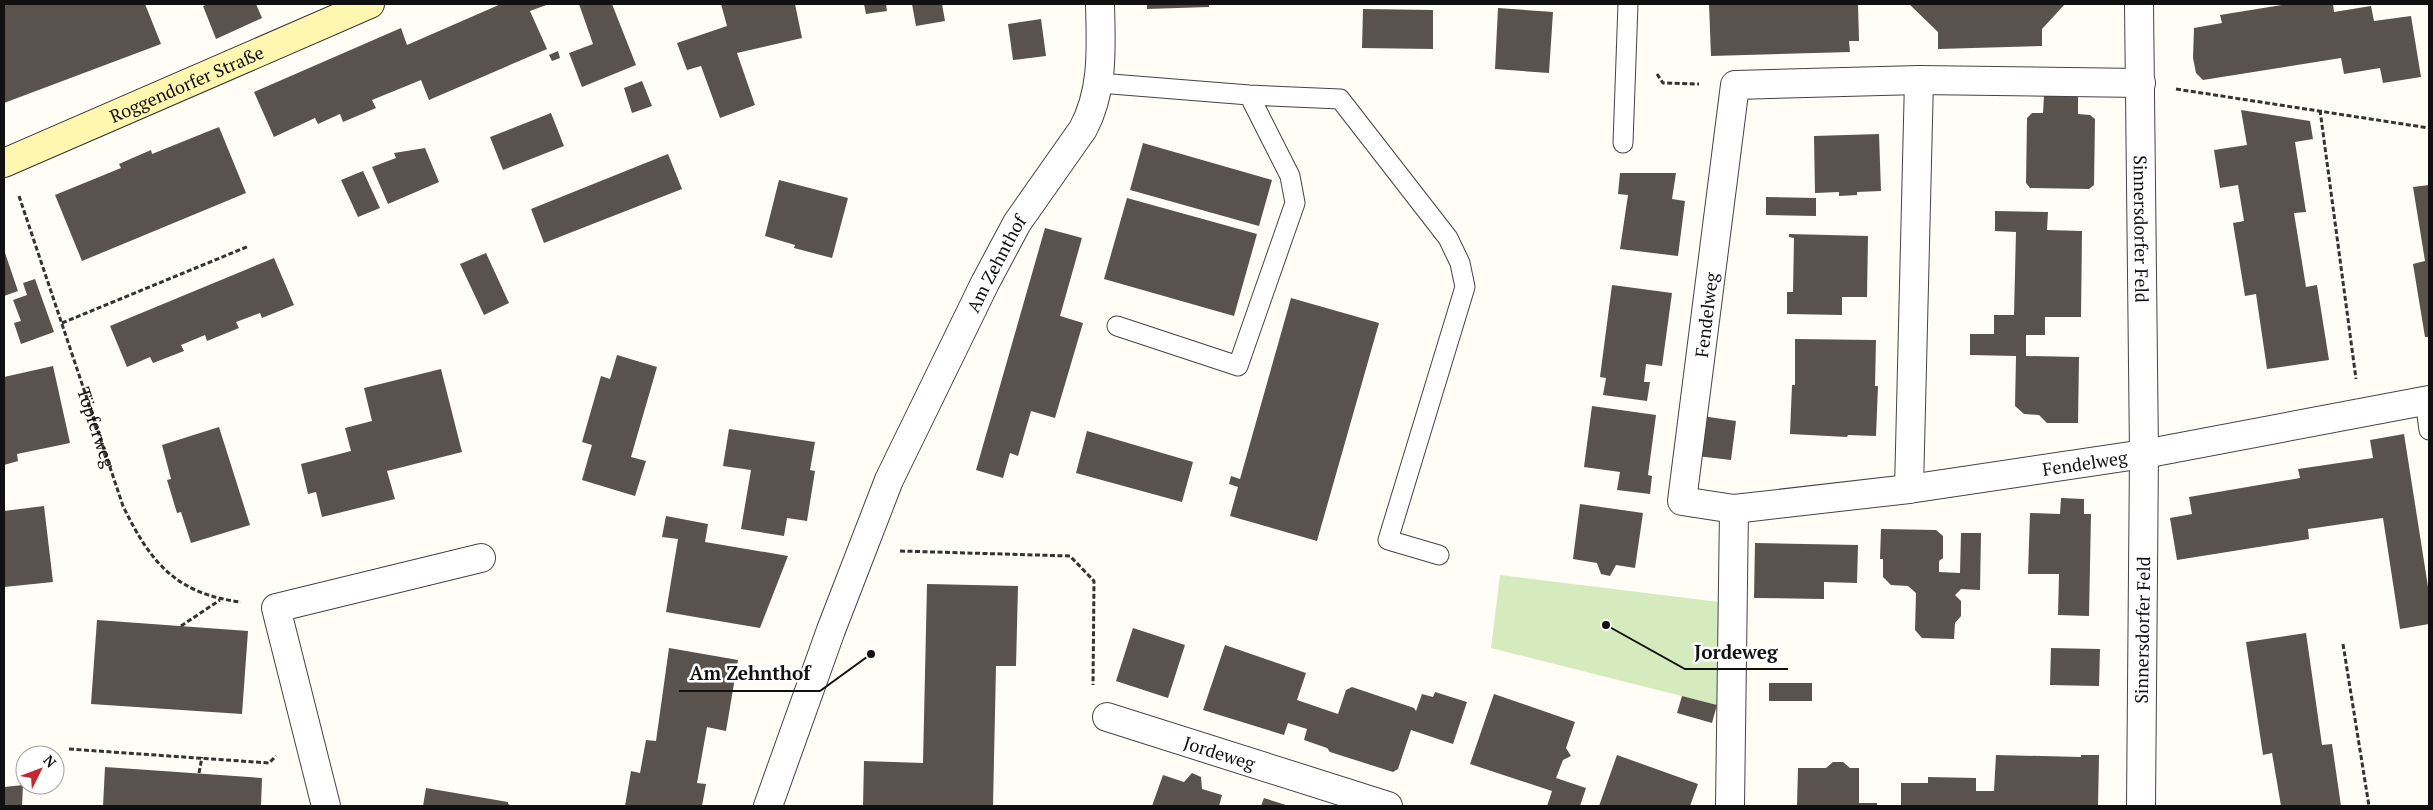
<svg xmlns="http://www.w3.org/2000/svg" width="2433" height="810" viewBox="0 0 2433 810" font-family="'PT Serif',serif">
<rect width="100%" height="100%" fill="#fffdf5"/>
<!-- green -->
<path fill="#d5ebbd" d="M1500,575L1719,602L1717,705L1491,648Z"/>
<!-- building -->
<path fill="#5a524d" d="M4,4H145L161,44L4,103Z
M208,4H256L262,18L216,39L203,6Z
M501,4H549L530,11L547,49L429,100L421,80L372,100L376,108L343,122L340,114L318,124L315,118L274,137L254,92L401,28L407,45Z
M579,4H612L636,65L582,87L569,53L593,44Z
M721,4H795L802,38L737,53L755,105L720,118L701,66L687,70L677,43L727,26Z
M864,4H886L887,11L866,14Z
M912,4H942L945,21L916,26Z
M1147,4H1209V7L1147,9Z
M1709,4H1858L1859,41H1849L1850,52L1711,56Z
M1909,4H2065L2042,29V46L1938,49V32Z
M2288,4H2333L2334,12L2371,6L2374,21L2411,16L2421,77L2383,83L2380,68L2344,74L2341,58L2203,80L2196,73L2193,58L2194,28L2222,23L2220,15Z
M1498,8L1553,12L1549,73L1495,69Z
M1363,9L1433,10V49L1362,48Z
M1041,19L1046,56L1013,60L1008,24Z
M558,51L560,58L552,61L549,55Z
M642,81L652,106L632,113L624,88Z
M2044,95L2078,96V114L2090,115L2095,119L2094,185L2089,189L2030,188L2026,183L2027,118L2032,113H2043Z
M2241,110L2310,121L2313,139L2295,142L2306,212L2294,213L2306,287L2317,285L2329,360L2267,369L2256,294L2245,296L2233,223L2244,221L2238,185L2220,188L2214,150L2247,145Z
M551,113L564,146L503,170L490,137Z
M219,127L246,193L82,261L55,195L121,168L119,164L128,160L151,150L152,154Z
M1879,134L1881,191L1857,192V195L1839,196V192L1815,193L1814,136Z
M1143,143L1272,180L1259,226L1130,190Z
M425,148L439,182L388,204L372,167L396,158L394,153Z
M668,154L682,189L544,243L531,209Z
M363,171L380,208L358,217L341,180Z
M1620,173H1676L1672,199L1685,201L1678,256L1620,249L1628,195L1618,194Z
M779,180L848,198L832,258L794,248L795,245L765,236Z
M2429,185V337H2425L2413,264L2425,261L2413,187Z
M1766,197L1816,198V216L1766,215Z
M1127,198L1257,234L1234,316L1104,279Z
M1995,211L2048,212L2047,230L2082,231L2081,317H2045V335H2026V356L2079,357L2078,423H2047L2039,415L2024,414L2015,406L2016,356L1970,355V334H1994V315H2014L2016,232L1995,231Z
M1045,228L1082,238L1060,316L1083,323L1055,418L1031,411L1018,456L1010,453L1003,478L976,470Z
M1789,234L1868,236L1867,297H1842V315L1787,314V292H1793L1794,238L1789,237Z
M4,250L18,291L4,296Z
M486,253L509,303L484,315L460,264Z
M274,258L294,305L262,318L260,313L236,322L239,328L207,341L205,335L181,345L184,351L153,363L150,357L127,367L110,326Z
M35,279L54,332L21,344L14,323L21,321L13,300L27,295L23,283Z
M1612,285L1672,293L1662,366L1646,364L1644,382H1650L1647,401L1603,395L1606,378L1600,377Z
M1291,298L1379,323L1317,541L1230,516L1238,487L1229,484L1231,476L1240,479Z
M1795,339L1876,340L1875,386H1878L1876,436L1848,435L1847,437L1790,434L1792,385H1795Z
M617,355L657,367L631,457L646,461L635,496L582,480L592,445L582,442L601,376L610,379Z
M53,366L70,443L17,454L18,461L4,465V377Z
M441,369L462,452L387,471L395,499L322,517L316,492L308,494L301,464L351,451L345,428L372,421L364,388Z
M1592,406L1656,415L1648,475L1652,476L1650,494L1617,490L1620,472L1584,467Z
M1702,416L1736,421L1731,460L1697,456Z
M219,427L250,525L191,543L181,512L177,513L167,480L171,479L162,445Z
M729,429L815,442L810,470L815,471L807,521L787,518L784,536L741,529L751,470L723,466Z
M1087,431L1193,462L1182,502L1076,473Z
M2404,434L2429,593V624L2400,629L2383,518L2308,529L2309,539L2177,560L2170,518L2192,514L2189,497L2300,478L2298,469L2373,458L2370,440Z
M2061,498L2084,499V514H2091L2089,616L2058,615L2059,574H2028L2030,513L2060,514Z
M1580,504L1643,513L1635,568L1616,565L1610,576L1601,574L1597,563L1573,559Z
M44,506L53,582L4,587V511Z
M666,516L708,524L705,542L788,556L760,628L666,612L678,539L662,537Z
M1881,529L1936,530L1943,536V558L1939,561V572L1960,573L1961,533H1981L1980,590L1961,589L1955,595L1961,601V616L1955,623L1954,639L1922,638L1915,630L1916,593L1908,586L1891,585L1883,577V559H1880Z
M1755,543L1858,545L1857,583L1824,582V599L1754,598Z
M927,584L1018,586L1016,666H996L993,806H863L864,761L923,763Z
M97,620L248,631L242,714L91,704Z
M1133,628L1185,645L1168,698L1116,681Z
M2306,633L2322,745L2332,744L2341,806H2281L2272,753L2263,755L2246,642Z
M1225,645L1306,673L1297,700L1338,714L1346,690L1352,687L1414,708L1416,711L1422,694L1433,697L1435,692L1467,702L1453,744L1411,730L1398,769L1393,772L1330,752L1327,748L1304,740L1307,729L1288,723L1284,735L1203,710Z
M669,648L738,660L726,731L707,727L697,783L706,784L702,806H625L631,771L640,773L646,740L656,741Z
M2051,648L2100,649L2099,686L2050,685Z
M1769,683H1812V701H1769Z
M1494,694L1575,722L1566,748L1571,756L1563,760L1556,778L1586,788L1580,806H1547L1552,791L1470,764Z
M1682,696L1717,705L1712,723L1677,713Z
M1617,755L1698,784L1690,806H1599Z
M1996,755L2081,757V755H2099L2098,806H1901V783H1928V777L1976,778V791H1994Z
M1833,762H1843L1850,768H1859V803H1877V806H1797L1798,768H1826Z
M105,767L262,778L261,806H103Z
M1192,773L1201,777L1202,789L1222,795L1219,806H1152L1163,775L1184,782Z
M23,785L22,806H4V787Z
M426,788L508,802V804L512,806H423Z
M1264,798L1289,806H1261Z"/>
<g fill="none" stroke-linecap="round" stroke-linejoin="round">
<!-- service casing -->
<g stroke="#444" stroke-width="21">
<path id="service" d="M1099,83L1249,95L1340,99L1448,238L1460,263L1465,287L1388,540L1439,555
M1623,143L1628,4
M1117,326L1238,366L1295,203L1290,176L1249,95
M2425,400L2429,430"/>
</g>
<!-- minor casing -->
<g stroke="#444" stroke-width="30">
<g id="minor">
<path id="s2" d="M2139,4L2144,454L2141,806"/>
<path id="s3" d="M2141,83L1919,80L1735,85L1682,501L1734,509L1909,489L2144,454L2429,400"/>
<path d="M1909,489L1919,80"/>
<path id="s4" d="M1107,717L1388,806"/>
<path d="M326,806L276,608L481,558"/>
<path id="s5" d="M768,806L831,630L889,480L985,283L1017,223L1083,129C1104,90 1101,47 1100,4"/>
<path d="M1730,806L1734,509"/>
</g>
</g>
<!-- secondary casing -->
<g stroke="#333" stroke-width="30">
<g id="secondary">
<path id="s6" d="M4,163L370,4"/>
</g>
</g>
<!-- path -->
<g stroke="#333" stroke-width="3" stroke-dasharray="5 2.5" stroke-linecap="butt">
<path d="M1657,74L1663,83L1699,84"/>
<path d="M2176,89L2429,128"/>
<path d="M2320,110L2356,379"/>
<path id="s1" d="M19,196L123,506C150,562 176,594 241,602"/>
<path d="M62,323L249,246"/>
<path d="M900,551L1070,556L1094,581L1093,685"/>
<path d="M181,626L220,600"/>
<path d="M2343,644L2369,806"/>
<path d="M69,749L269,763L276,756"/>
<path d="M199,773L202,757"/>
</g>
<!-- service -->
<use href="#service" stroke="#fff" stroke-width="19"/>
<!-- minor -->
<use href="#minor" stroke="#fff" stroke-width="28"/>
<!-- secondary -->
<use href="#secondary" stroke="#fff6b0" stroke-width="28"/>
</g>
<g text-anchor="middle" dominant-baseline="central" stroke-width="5" stroke-linejoin="round" paint-order="stroke">
<!-- street labels -->
<g font-size="18" fill="#111" stroke="#fff">
<text stroke="none"><textPath href="#s6" startOffset="199">Roggendorfer Straße</textPath></text>
<text stroke="none"><textPath href="#s2" startOffset="225">Sinnersdorfer Feld</textPath></text>
<text stroke="none"><textPath href="#s5" startOffset="589">Am Zehnthof</textPath></text>
<text transform="translate(1706 315) rotate(-83)">Fendelweg</text>
<text stroke="none"><textPath href="#s1" startOffset="244">Töpferweg</textPath></text>
<text stroke="none"><textPath href="#s3" startOffset="1232">Fendelweg</textPath></text>
<text transform="translate(2142 630) rotate(-89)">Sinnersdorfer Feld</text>
<text stroke="none"><textPath href="#s4" startOffset="118">Jordeweg</textPath></text>
</g>
</g>
<!-- callouts -->
<path fill="none" stroke="#111" stroke-width="2" d="M1606 625L1685 669H1788M871 654L820 691H679"/>
<g fill="#111" stroke="#fff" stroke-width="2">
<circle cx="1606" cy="625" r="5"/>
<circle cx="871" cy="654" r="5"/>
</g>
<g font-size="19" text-anchor="middle" font-weight="bold" fill="#111" stroke="#fff" stroke-width="5" stroke-linejoin="round" paint-order="stroke">
<text x="1736" y="659">Jordeweg</text>
<text x="750" y="680">Am Zehnthof</text>
</g>
<!-- border -->
<rect width="2433" height="810" fill="none" stroke="#111111" stroke-width="10"/>
<!-- north arrow -->
<g transform="translate(40 770) rotate(48)"><circle r="24" fill="#ffffff" stroke="#a0a0a0"/>
<path d="M0-4L9 19L0 12L-9 19Z" fill="#c4262e"/>
<text y="-8" font-size="14" font-weight="bold" text-anchor="middle" fill="#111111">N</text>
</g>
</svg>
